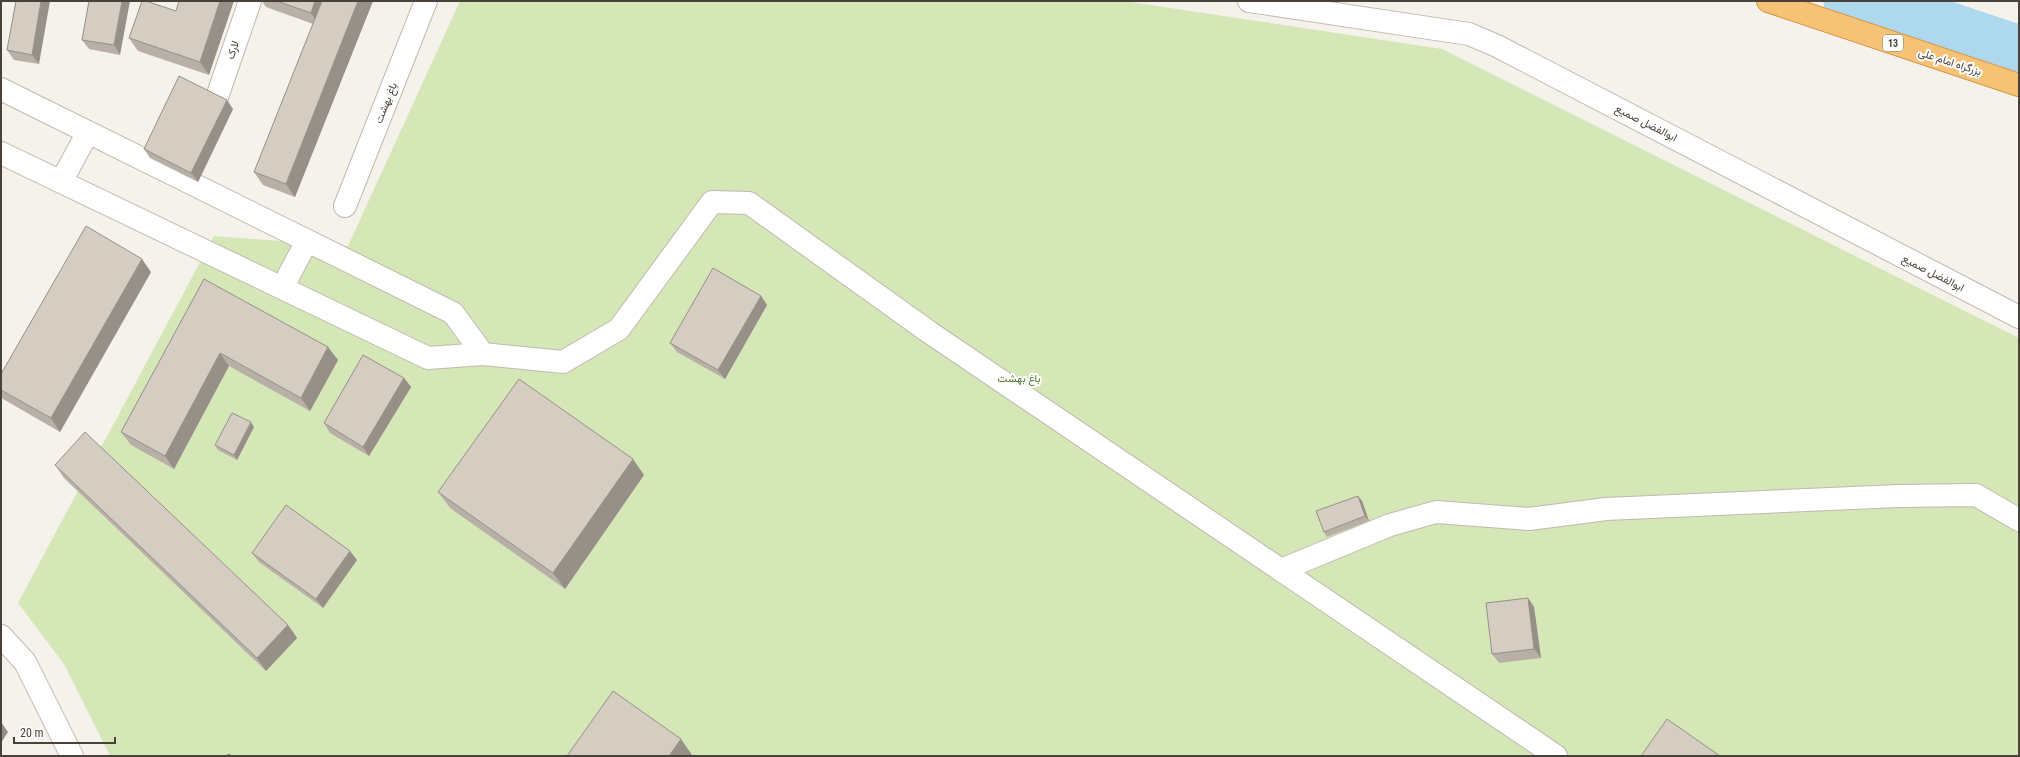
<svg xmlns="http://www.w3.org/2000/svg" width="2020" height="757" viewBox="0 0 2020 757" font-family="'Roboto Condensed',Vazirmatn,sans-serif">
<rect width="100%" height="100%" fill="#f5f2ec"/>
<!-- green -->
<path fill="#d5e7b7" d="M460,1H1124L1442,49L2019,338V756H110L64,664L18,603L214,236L348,246Z"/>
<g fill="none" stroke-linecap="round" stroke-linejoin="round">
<!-- river -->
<path stroke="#add8ed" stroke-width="61" d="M1854,1L2019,56"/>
<!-- minor casing -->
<g stroke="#c0b9af" stroke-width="24">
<path id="minor" d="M1249,1L1469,34L1497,46L2019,317
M1,89L453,313L483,354
M216,100L250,1
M1,153L428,358L483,354L563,362L619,329L712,202L749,203L929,332L1556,756
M61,182L88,132
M345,206L426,1
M282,288L307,241
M1281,570L1390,525L1436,512L1529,519L1606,509L1898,496L1976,495L2019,520
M1,636L25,662L72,756"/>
</g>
<!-- highway casing -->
<g stroke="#d69645" stroke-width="24">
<path id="highway" d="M1768,1L2019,85"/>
</g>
<!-- minor -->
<use href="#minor" stroke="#fff" stroke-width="22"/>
<!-- highway -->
<use href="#highway" stroke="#f6c276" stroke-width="22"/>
</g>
<!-- wall -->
<path fill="#b8b0a7" d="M16,1L39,64L14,60L7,50Z
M89,1L120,55L89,49L82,40Z
M262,1H373L295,197L263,185L254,172L313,24L266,7Z
M176,11L209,75L138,51L129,38Z
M233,109L198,182L150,158L144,149Z
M151,272L60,432L3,399L1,396V374Z
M204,279L338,360L310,411L229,366L174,469L131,445L121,432Z
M761,296L767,305L725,379L677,352L670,343Z
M404,378L411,387L369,456L330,433L324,423Z
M254,427L237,460L218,450L215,445Z
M55,465L288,625L297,638L266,671L64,478Z
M644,475L565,589L450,508L438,492Z
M1358,496L1362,501L1369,521L1327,537L1324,532Z
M252,553L357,560L323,608L259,562Z
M1528,598L1534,607L1541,658L1499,663L1492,654Z"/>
<!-- shaded-wall -->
<path fill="#969088" d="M41,1H50L39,64L32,55Z
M122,1H130L120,55L114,45Z
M220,1H234L209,75L200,62Z
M315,1H329L320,26L311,13Z
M358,1H373L295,197L286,184Z
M227,100L233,109L198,182L191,173Z
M142,259L151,272L60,432L51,418Z
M761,296L767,305L725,379L718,370Z
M328,347L338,360L310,411L301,398Z
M220,353L229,366L174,469L165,456Z
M404,378L411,387L369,456L363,447Z
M251,422L254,427L237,460L234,455Z
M633,459L644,475L565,589L553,573Z
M1358,496L1362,501L1369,521L1365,516Z
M350,551L357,560L323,608L316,599Z
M1528,598L1534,607L1541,658L1534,649Z
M288,625L297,638L266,671L257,658Z
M1,722L8,732L1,743Z
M681,739L692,755L691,756H669Z"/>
<!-- building -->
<path fill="#d6cdc2" stroke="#969088" d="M16,1H41L32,55L7,50Z
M89,1H122L114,45L82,40Z
M142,1H146L176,11L179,1H220L200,62L129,38Z
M277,1H315L311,13Z
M322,1H358L286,184L254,172Z
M179,76L227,100L191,173L144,149Z
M86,226L142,259L51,418L1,390V374Z
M713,268L761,296L718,370L670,343Z
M204,279L328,347L301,398L220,353L165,456L121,432Z
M363,355L404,378L363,447L324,423Z
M519,379L633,459L553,573L438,492Z
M232,413L251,422L234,455L215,445Z
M85,432L288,625L257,658L55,465Z
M1358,496L1365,516L1324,532L1316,511Z
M286,505L350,551L316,599L252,553Z
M1528,598L1534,649L1492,654L1486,603Z
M613,691L681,739L669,756H567Z
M1667,719L1720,756H1641Z
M230,754L231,756H224Z"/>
<g text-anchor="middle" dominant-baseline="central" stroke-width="4" stroke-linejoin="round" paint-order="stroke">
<!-- shield labels -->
<rect fill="#fff" stroke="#807b75" stroke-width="1" x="1883" y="35" width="20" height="16" rx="3"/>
<g font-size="10" font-weight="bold" fill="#49423a">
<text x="1893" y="43">13</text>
</g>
<!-- street labels -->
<g font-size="11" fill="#49423a" stroke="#fff">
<text transform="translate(233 50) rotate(-71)">لارک</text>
<text transform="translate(1950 62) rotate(18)">بزرگراه امام علی</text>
<text transform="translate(386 103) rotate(-68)">باغ بهشت</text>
<text transform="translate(1646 123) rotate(27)">ابوالفضل صمیع</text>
<text transform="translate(1933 273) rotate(27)">ابوالفضل صمیع</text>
</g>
<!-- park labels -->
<g font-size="11" fill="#50792f" stroke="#fff">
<text x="1019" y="378">باغ بهشت</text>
</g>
</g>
<!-- border -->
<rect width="2020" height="757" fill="none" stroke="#49423a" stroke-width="4"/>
<!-- scale -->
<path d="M14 737v6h101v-6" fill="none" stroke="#49423a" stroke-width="2"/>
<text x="20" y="737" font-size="12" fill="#49423a" stroke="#ffffff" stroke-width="3" paint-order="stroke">20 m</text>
</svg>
